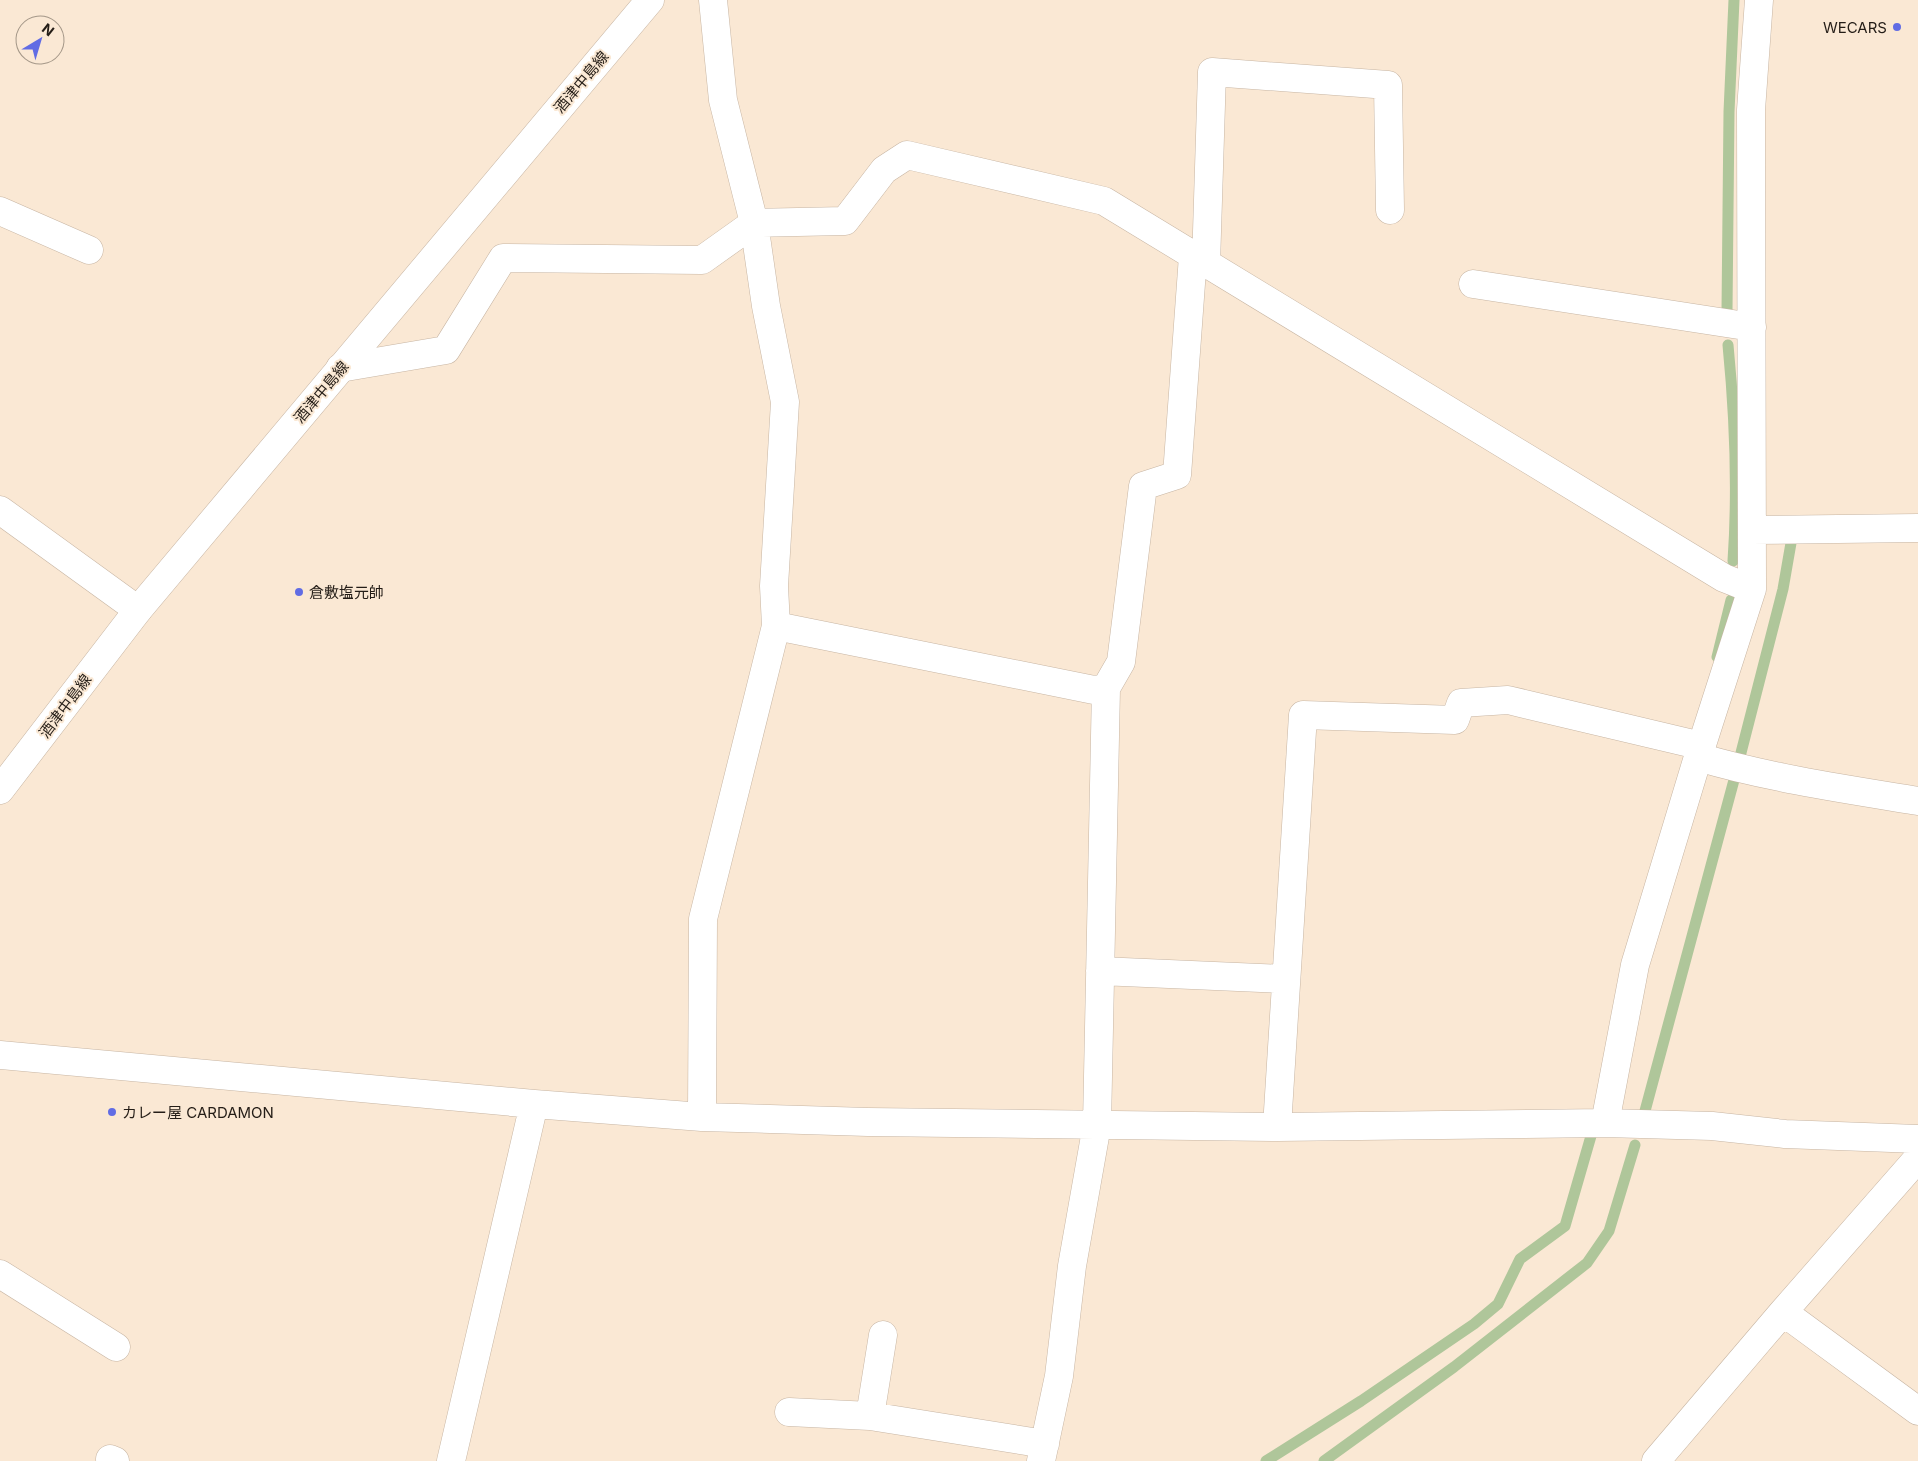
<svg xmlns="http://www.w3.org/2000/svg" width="1918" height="1461" viewBox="0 0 1918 1461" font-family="Inter,'Noto Sans JP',sans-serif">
<rect width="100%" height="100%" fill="#fae8d4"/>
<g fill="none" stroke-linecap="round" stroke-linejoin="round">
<!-- stream -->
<path stroke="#afc69a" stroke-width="11" d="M1727,311L1729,112L1734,0
M1728,345C1735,417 1738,489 1733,561
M1717,657L1731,600
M1645,1111L1734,780L1783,589L1791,543
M1266,1461L1361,1401L1474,1324L1498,1304L1520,1259L1565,1226L1591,1136
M1324,1461L1454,1367L1587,1263L1609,1231L1635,1145"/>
<!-- street casing -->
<g stroke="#c7b5a3" stroke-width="29">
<path id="street" d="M0,211L89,250
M1206,264L1212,72L1388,85L1390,210
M1473,284L1752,327
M340,368L446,350L503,258L702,260L754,223L845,221L884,170L907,155L1104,201L1724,578L1752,589
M0,510L138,610
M1752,530L1918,528
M776,626L1094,690L1106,688L1121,662L1143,486L1177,475L1193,256
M1698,757C1770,778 1844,789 1918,801
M1100,971L1286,979
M0,1055L534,1104L702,1117L868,1122L1277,1127L1605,1123L1712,1126L1785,1134L1918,1139
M702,1117L703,919L776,626L774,586L785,402L766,306L754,223L723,100L713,0
M1605,1123L1635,965L1698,757L1752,589L1751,110L1759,0
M1277,1127L1303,715L1455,720L1461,703L1508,700L1702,746
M0,1274L116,1347
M1783,1312L1918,1411
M789,1412L870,1416L1045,1444
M870,1416L883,1335
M110,1459L115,1461
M451,1461L534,1104
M1041,1461L1059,1376L1072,1266L1097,1125L1106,688
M1656,1461L1783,1312L1918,1158"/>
</g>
<!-- secondary casing -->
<g stroke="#c7b5a3" stroke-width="29">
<path id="secondary" d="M0,790L138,610L650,0"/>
</g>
<!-- street -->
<use href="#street" stroke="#fff" stroke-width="28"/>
<!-- secondary -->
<use href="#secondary" stroke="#fff" stroke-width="28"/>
</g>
<!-- markers -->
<g fill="#616ce4" stroke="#fae8d4" stroke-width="2">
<circle cx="1897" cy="27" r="5"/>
<circle cx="299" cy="592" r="5"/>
<circle cx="112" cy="1112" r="5"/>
</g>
<g text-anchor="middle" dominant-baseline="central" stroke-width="4" stroke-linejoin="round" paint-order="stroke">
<!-- poi labels -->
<g font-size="15" fill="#241d17" stroke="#fae8d4" text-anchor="start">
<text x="1887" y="27" text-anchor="end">WECARS</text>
<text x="309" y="592">倉敷塩元帥</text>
<text x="122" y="1112">カレー屋 CARDAMON</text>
</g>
<!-- street labels -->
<g font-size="15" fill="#241d17" stroke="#fae8d4">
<text transform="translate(581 82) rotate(-50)">酒津中島線</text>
<text transform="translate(321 392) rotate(-50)">酒津中島線</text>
<text transform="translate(65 706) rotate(-53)">酒津中島線</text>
</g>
</g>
<!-- north arrow -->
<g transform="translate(40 40) rotate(38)"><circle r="24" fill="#fae8d4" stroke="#a49788"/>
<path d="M0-4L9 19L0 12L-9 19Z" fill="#616ce4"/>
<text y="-8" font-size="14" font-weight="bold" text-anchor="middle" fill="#241d17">N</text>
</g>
</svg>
